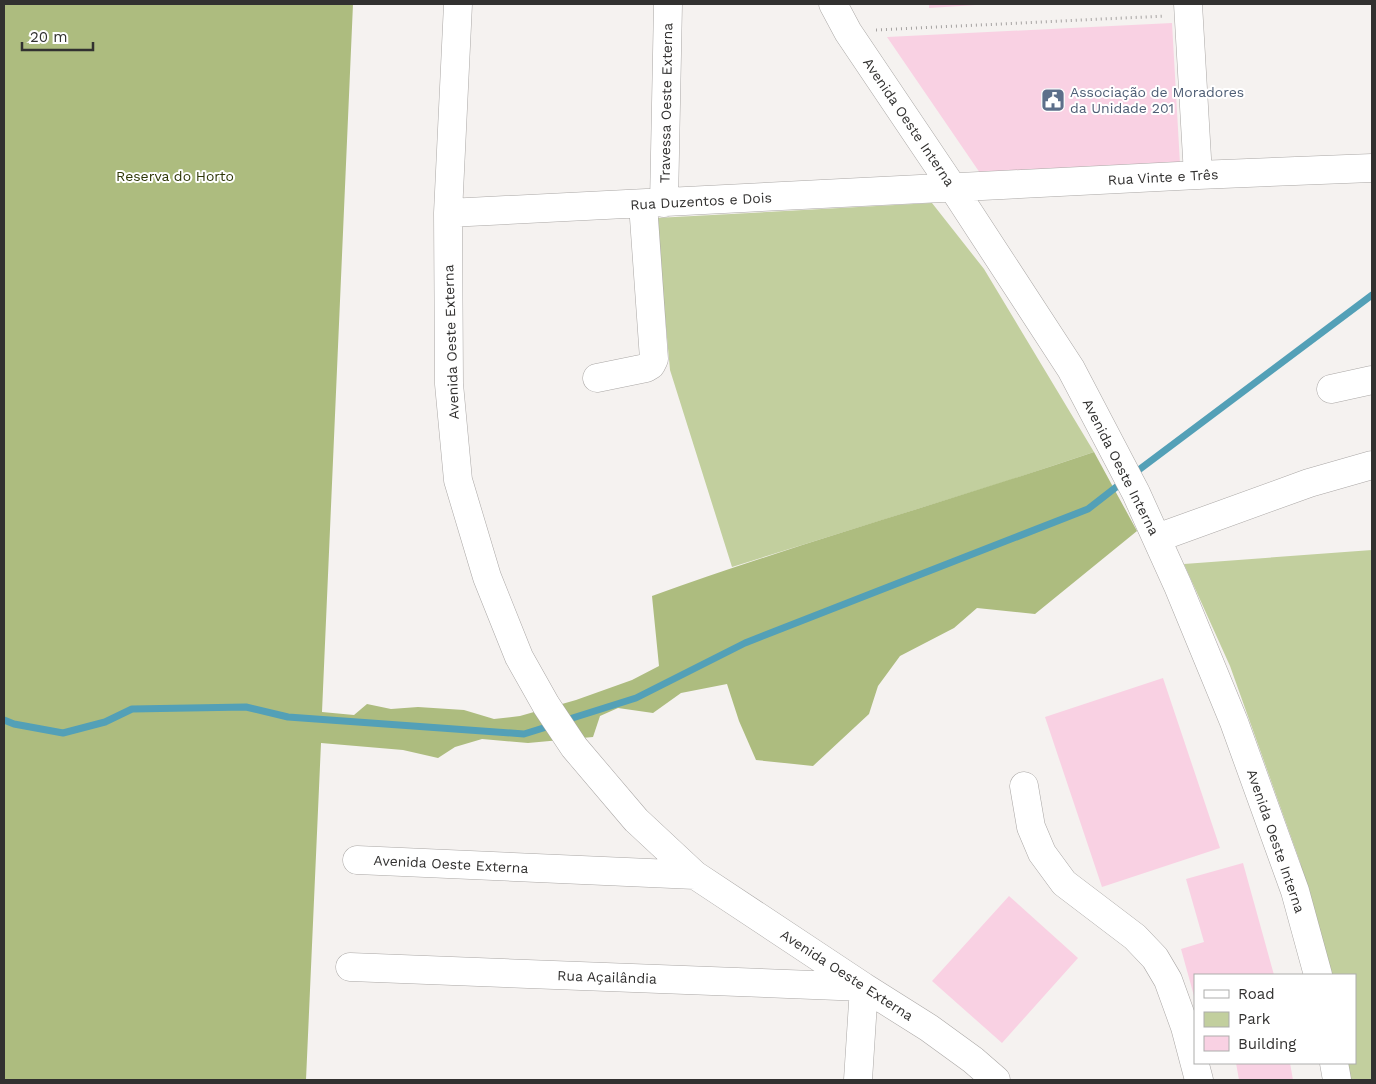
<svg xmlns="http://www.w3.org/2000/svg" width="1376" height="1084" viewBox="0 0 1376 1084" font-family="'Work Sans',sans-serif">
<rect width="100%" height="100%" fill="#f5f2f0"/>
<!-- green -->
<path fill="#c2cf9e" d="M932,203L984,269L1094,452L1010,480L732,567L670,370L656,218Z
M1372,550V1080H1348L1345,1063H1355V975H1326L1300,862L1230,666L1184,564Z"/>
<!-- forest -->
<path fill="#adbc7f" d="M4,4H353L322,712L354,715L367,704L391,709L418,707L464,710L494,719L520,716L576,700L632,680L659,666L652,596C798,543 947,502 1094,452L1137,531L1035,614L977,608L954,628L900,656L878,686L869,714L813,766L756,760L739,721L727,684L681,693L653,713L618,708L600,716L593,737L528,743L482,739L455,747L438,758L403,750L321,743L306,1080H4Z"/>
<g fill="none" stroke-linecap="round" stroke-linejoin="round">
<!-- stream -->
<path stroke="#53a0b7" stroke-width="7" d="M1132,475L1372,295
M4,720L14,724L63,733L105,722L132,709L246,707L288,717L524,734L553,725
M563,721L636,698L745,643L1088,509L1124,481"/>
</g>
<!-- building -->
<path fill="#f9d1e3" d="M929,4H976V5L929,8Z
M1172,23L1180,164L980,173L887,37Z
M1163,678L1220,848L1102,887L1045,717Z
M1243,863L1274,975H1195L1194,996L1181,949L1204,942L1186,879Z
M1009,896L1078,958L1002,1043L932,981Z
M1236,1063H1290L1293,1080H1239Z"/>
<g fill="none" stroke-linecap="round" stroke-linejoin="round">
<!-- minor casing -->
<g stroke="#aaa7a5" stroke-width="29">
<path id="minor" d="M458,4L448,213L449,384L458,480L487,577L519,657L546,705L574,747L636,820L695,875L864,987L929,1028L973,1060L996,1080
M833,4L848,32L953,188L1071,369L1136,493L1178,586L1234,722L1295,891L1318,975
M1188,4L1198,175
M664,203L668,4
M448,213L1198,175L1372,168
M597,378L646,368L651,365L654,359L643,204
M1331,389L1372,380
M1157,538L1309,483L1372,465
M1024,786L1031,827L1042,853L1064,883L1135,937L1155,958L1168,980L1185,1027L1199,1080
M357,860L695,875
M350,967L864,987L858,1080
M1334,1063L1337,1080"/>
</g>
<!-- path -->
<path stroke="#a5a2a1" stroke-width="3" stroke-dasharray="1 4" stroke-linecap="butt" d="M876,30L1165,16"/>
<!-- minor -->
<use href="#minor" stroke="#fff" stroke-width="28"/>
</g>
<!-- icons -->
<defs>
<g id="civic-square" transform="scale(1.25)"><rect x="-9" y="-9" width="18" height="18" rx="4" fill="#5c6f8a" stroke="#fff"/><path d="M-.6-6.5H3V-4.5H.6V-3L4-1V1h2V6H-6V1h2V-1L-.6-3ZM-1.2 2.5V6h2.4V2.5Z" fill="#fff"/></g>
</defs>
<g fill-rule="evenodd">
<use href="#civic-square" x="1053" y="100"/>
</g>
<g text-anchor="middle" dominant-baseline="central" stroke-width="4" stroke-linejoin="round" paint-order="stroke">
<!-- service labels -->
<g font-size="14" fill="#4e5e75" stroke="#fff" text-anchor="start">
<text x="1070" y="92">Associação de Moradores<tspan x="1070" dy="16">da Unidade 201</tspan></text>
</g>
<!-- street labels -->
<g font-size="14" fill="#323130" stroke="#fff">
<text transform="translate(666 103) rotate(-89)">Travessa Oeste Externa</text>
<text transform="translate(909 122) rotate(56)">Avenida Oeste Interna</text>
<text transform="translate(1163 177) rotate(-3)">Rua Vinte e Três</text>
<text transform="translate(701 201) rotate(-3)">Rua Duzentos e Dois</text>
<text transform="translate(451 342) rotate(-92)">Avenida Oeste Externa</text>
<text transform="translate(1121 467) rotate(63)">Avenida Oeste Interna</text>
<text transform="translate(1276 841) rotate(71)">Avenida Oeste Interna</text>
<text transform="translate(451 864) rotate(3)">Avenida Oeste Externa</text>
<text transform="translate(847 975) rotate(33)">Avenida Oeste Externa</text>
<text transform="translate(607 977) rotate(2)">Rua Açailândia</text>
</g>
<!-- park labels -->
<g font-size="14" fill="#2e3707" stroke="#fff">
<text x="175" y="176">Reserva do Horto</text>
</g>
</g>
<!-- border -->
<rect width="1376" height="1084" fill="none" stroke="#323130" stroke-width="10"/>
<!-- legend -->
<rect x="1194" y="974" width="162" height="90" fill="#ffffff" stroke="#adadac"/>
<rect x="1204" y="990" width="25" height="8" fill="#ffffff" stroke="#adadac"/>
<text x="1238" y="999" font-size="15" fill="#323130">Road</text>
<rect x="1204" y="1012" width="25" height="15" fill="#c2cf9e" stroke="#adadac"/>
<text x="1238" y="1024" font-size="15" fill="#323130">Park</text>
<rect x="1204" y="1036" width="25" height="15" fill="#f9d1e3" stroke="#adadac"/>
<text x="1238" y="1049" font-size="15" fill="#323130">Building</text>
<!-- scale -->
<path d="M22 42v8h71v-8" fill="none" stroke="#323130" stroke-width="2.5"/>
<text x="30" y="42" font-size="15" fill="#323130" stroke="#ffffff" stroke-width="4" paint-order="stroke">20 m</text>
</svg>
